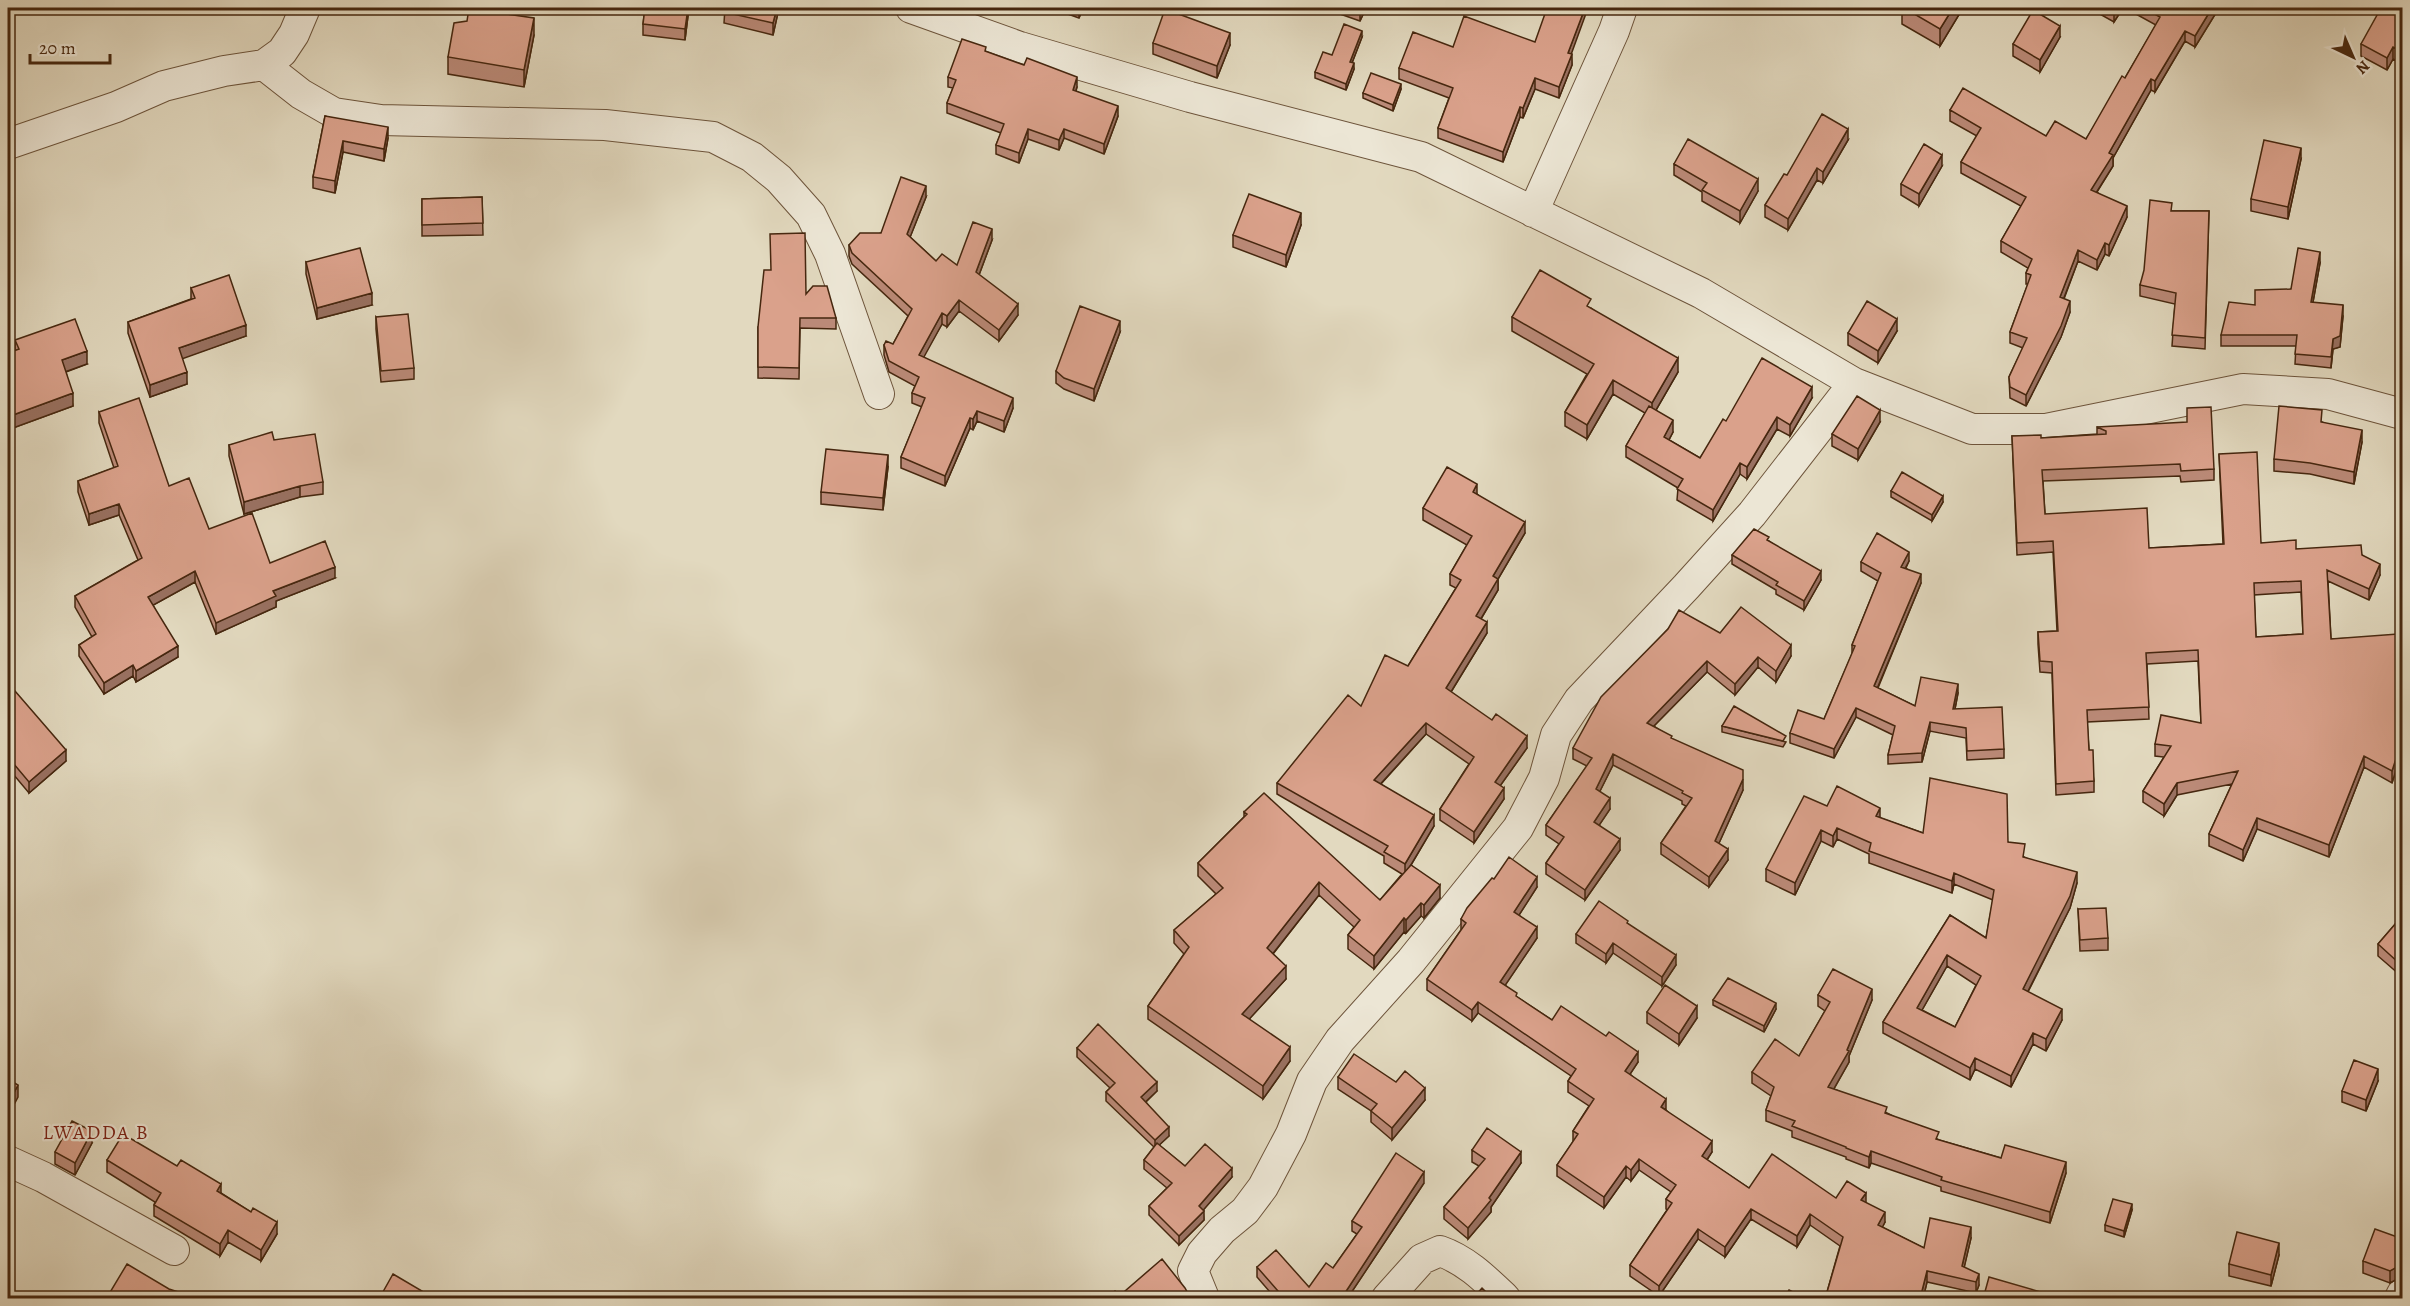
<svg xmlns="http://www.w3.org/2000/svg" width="2410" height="1306" viewBox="0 0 2410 1306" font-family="Alegreya,serif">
<rect width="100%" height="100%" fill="#e2d9bf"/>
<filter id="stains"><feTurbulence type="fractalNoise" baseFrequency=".00333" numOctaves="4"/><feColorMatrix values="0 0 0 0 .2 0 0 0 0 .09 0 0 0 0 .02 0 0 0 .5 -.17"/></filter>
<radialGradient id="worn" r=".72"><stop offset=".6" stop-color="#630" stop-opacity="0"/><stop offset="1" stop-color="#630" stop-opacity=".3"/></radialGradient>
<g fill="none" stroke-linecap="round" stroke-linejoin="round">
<!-- minor casing -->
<g stroke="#6d543b" stroke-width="32">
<path id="minor" d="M911,8L1020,47L1190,97L1421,157L1701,293L1854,383L1972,429H2046L2243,389L2328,394L2402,414
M264,65L301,94L334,113L381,120L605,125L713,137L752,157L779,179L811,215L830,254L879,394
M8,144L116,107L164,86L224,71L264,65L282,52L294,34L305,8
M1533,212L1614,31L1622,8
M8,1161L43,1177L174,1250
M1204,1298L1193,1271L1202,1253L1222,1230L1245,1211L1263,1187L1291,1134L1312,1081L1340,1040L1411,961L1518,828L1544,778L1556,735L1579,700L1686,587L1752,514L1854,383
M1387,1298L1422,1259L1440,1251C1466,1260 1485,1279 1505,1298
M2400,1298L2402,1294"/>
</g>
<!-- minor -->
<use href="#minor" stroke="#ece6d5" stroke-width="30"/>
</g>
<!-- wall -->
<path fill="#bb8a78" stroke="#46270f" stroke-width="1.5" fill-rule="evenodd" d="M645,8H689L685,40L643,35V24Z
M725,8H779L773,35L724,23Z
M1051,8H1083L1079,18Z
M1323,8H1366L1360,21Z
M1902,8H1963L1940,46L1902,24Z
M2089,8H2123L2114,22Z
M2125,8H2219L2195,47L2185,41L2155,92L2151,90L2113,158V166L2097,192L2127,217L2109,256L2105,254L2097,270L2078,261L2064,299L2070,312L2061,337L2026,406L2010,398L2009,377L2023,348L2010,343V332L2028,284H2026V273L2028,268L2001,252V241L2021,206L1961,173V162L1977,136L1950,121V110L2046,136L2086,139L2125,78L2156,25Z
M2403,8V64L2393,59L2387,70L2361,56V44Z
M508,14L534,35L524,87L448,74V57Z
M1362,37L1352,63L1354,69L1346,90L1315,78V72L1332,55Z
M2060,37L2040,72L2013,56V44Z
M1535,42L1571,54L1572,65L1559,98L1535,89L1523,118L1520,117L1503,162L1438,138V128L1449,98L1399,79V68L1453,47Z
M1153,43L1230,45L1217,78L1153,54Z
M986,52L1077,87L1076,91L1118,116L1104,154L1064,138L1059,150L1028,139L1019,163L996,154V145L1001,133L947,113V103L953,88L948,87V77Z
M1401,89L1393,111L1363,98V93Z
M325,116L388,138L384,161L343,152L335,193L313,188V177Z
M1848,140L1823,183L1817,180L1788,230L1765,217V205L1787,175Z
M2301,159L2288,219L2251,211V199Z
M1674,164L1758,191L1740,223L1702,201V192L1674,175Z
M1942,166L1919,206L1901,195V184Z
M482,197L483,235L422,236V199Z
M926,197L910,237L936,261L957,265L992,240L979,275L1018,315L999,341L959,311L947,327L942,324L923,357L1013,408L1004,432L977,421L973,430L970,428L945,486L901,468V457L922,407L912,403V393L915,386L889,372L884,355V345L893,344L908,316L852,264L849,256V245L881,233Z
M2172,211H2209L2205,349L2172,346L2175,304L2140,296V285Z
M1301,225L1286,267L1233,247V235Z
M306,262L372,305L317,319L306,274Z
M2320,263L2313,302L2343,316L2340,347L2333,349L2331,368L2295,364L2296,346H2221V335L2255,305L2291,289Z
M191,288L246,336L182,358L187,384L150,397L128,333V322L191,299Z
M806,294L836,318V329L800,328L799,379L758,378V327Z
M1591,308L1678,372L1656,410L1673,432L1669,440L1700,458L1726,421L1812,398L1790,436L1777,429L1747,479L1740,474L1713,521L1677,500L1678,488L1626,457V446L1645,413L1613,394L1587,439L1565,426V412L1587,374L1512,331V317Z
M376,317L414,368V379L381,382L376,329Z
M1897,331L1878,363L1848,345V333Z
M1120,332L1094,401L1064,389L1056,383V371Z
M15,340L87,364L66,372L73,406L13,428L8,412V353L15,350Z
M99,412L169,486L209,529L270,563L335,578L276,601V607L216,634L195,582L153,605L178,657L136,682L133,676L104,694L79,656V645L92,637L75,607V596L138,560L119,515L89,525L78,492V481L114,468L99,423Z
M1880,422L1858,460L1832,446V434Z
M2322,422L2362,442L2354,484L2310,474L2274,471V459Z
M2097,427L2214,469V480L2181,482L2180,476L2043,481L2045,514L2149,548L2223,544L2219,454L2261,543L2296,549L2362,555L2380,575L2369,600L2328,581L2331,639L2403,636V748L2392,783L2364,767L2329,857L2257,829L2243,861L2209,846V834L2232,784L2177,795L2164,816L2143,802V791L2164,757L2155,756V744L2201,723L2198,661L2147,664L2149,719L2087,722L2089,750L2094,781V792L2056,795L2052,673L2040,672L2038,644V632L2057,631L2053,552L2017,555L2012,436L2041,438L2097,434ZM2301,592L2303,634L2256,637L2254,595Z
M274,440L323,482V494L300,497L244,514L229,456V445Z
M888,467L883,510L821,504V492Z
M1891,491L1943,502L1932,521L1891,497Z
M1477,494L1525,533L1498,579V590L1481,619L1487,633L1451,692L1527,748L1500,786L1504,799L1474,843L1440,820V809L1469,764L1426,734L1381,784L1434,826L1411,865L1440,898L1424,918L1421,916L1406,933L1404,932L1374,969L1348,949V935L1354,927L1319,895L1273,954L1286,979L1249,1019L1290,1061L1263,1099L1148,1019V1006L1184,954L1174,943V930L1216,894L1198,876V863L1244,817V812L1380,900L1402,874L1384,863V856L1277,794V783L1361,706L1408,666L1456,588L1450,585V574L1467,545L1423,520V508Z
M1769,541L1821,580L1804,610L1776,594V590L1732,564V555Z
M1909,561L1906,568L1921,583L1878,688L1915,706L1958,693L1955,709L2004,749V758L1967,760L1966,738L1930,731L1922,762L1888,764V755L1893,735L1856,717L1834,758L1790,743V733L1824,719L1852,654V645L1878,581L1861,571V562Z
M1720,633L1791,656L1776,682L1758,667L1735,695L1707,672L1654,726L1743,790L1719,843L1728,860L1709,887L1661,854V843L1686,806L1682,804V801L1613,765L1600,791L1610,809L1599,825L1620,850L1585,900L1546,874V863L1559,844L1546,835V825L1587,766L1573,759V748Z
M8,696L66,761L29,793L8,768Z
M1722,726L1786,742L1783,747L1722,732Z
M1827,806L1880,818L1923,833L2008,842L2024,857L2077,883L2070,908L2028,992L2062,1020L2046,1051L2033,1044L2011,1087L1975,1069L1970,1080L1883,1033V1022L1950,915L1986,938L1993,900L1954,884L1952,893L1869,863V854L1837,839L1833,847L1821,841L1795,895L1766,881V869ZM1947,966L1976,985L1955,1027L1922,1010Z
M1494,879L1537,887L1519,915L1537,938L1505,985L1517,997L1552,1020L1638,1062L1630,1074L1666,1110L1712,1152L1707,1160L1749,1188L1836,1198L1866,1203L1885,1222L1882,1227L1924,1248L1971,1238L1964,1267L1979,1285L1976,1293L1927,1282L1923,1299H1825L1840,1246L1810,1225L1797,1247L1751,1219L1725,1257L1698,1239L1659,1296L1630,1276V1265L1667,1210L1666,1209V1199L1671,1192L1639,1170L1631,1181L1626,1177L1604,1208L1557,1176V1165L1573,1142V1131L1589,1106L1568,1092V1081L1571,1076L1478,1013L1472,1021L1427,990V979L1461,930V919Z
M2078,909L2108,938V950L2080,951Z
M2403,915V972L2400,975L2378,956V944Z
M1628,924L1676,965L1662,986L1613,953L1606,963L1576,943V934Z
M1818,995L1872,1000L1849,1056V1062L1834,1089L1887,1113L1939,1140L2001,1158L2066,1173L2050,1223L1941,1191V1187L1871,1163L1869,1168L1846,1159V1157L1792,1137V1131L1766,1121V1110L1771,1096L1752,1083V1072L1799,1056L1825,1011L1818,1006Z
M1713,1000L1776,1009L1764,1032L1713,1005Z
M1647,1012L1697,1018L1679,1045L1647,1023Z
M1077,1048L1157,1091L1146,1102L1169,1136L1159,1145L1185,1166L1232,1177L1203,1210L1204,1220L1179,1245L1149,1215V1206L1167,1188L1144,1169V1160L1154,1147L1106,1101V1092L1110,1088L1077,1057Z
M1338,1077L1396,1082L1425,1100L1392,1140L1371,1122V1111L1338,1089Z
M2378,1081L2366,1111L2342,1102V1091Z
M92,1143L75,1175L55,1164V1152Z
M1472,1150L1521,1163L1491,1207V1212L1468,1239L1444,1219V1207L1479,1166L1472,1162Z
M107,1160L221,1193L251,1212L277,1234L261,1261L228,1242L220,1256L154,1216V1205L155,1202L107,1172Z
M1424,1183L1347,1299H1276L1257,1277V1267L1309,1287L1333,1268L1357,1234L1352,1231V1221Z
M2132,1210L2124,1237L2105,1231V1225Z
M2403,1239V1274L2401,1277L2390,1283L2363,1273V1261Z
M2279,1255L2271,1286L2229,1276V1264Z"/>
<!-- shaded-wall -->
<path fill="#997161" stroke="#46270f" stroke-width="1.5" d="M688,8H689L685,40V29Z
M777,8H779L773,35V23Z
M1079,8H1083L1079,18Z
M1361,8H1366L1360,21V10Z
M1585,8H1588L1568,63V53Z
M1953,8H1963L1940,46V29Z
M2116,8H2123L2114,22V11Z
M2212,8H2219L2195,47V36Z
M534,18V35L524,87V70Z
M2060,26V37L2040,72V60Z
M1362,31V37L1350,68V62Z
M2185,31V41L2155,92V81Z
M1230,33V45L1217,78V66Z
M2393,47V59L2387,70V58Z
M1572,54V65L1559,98V87Z
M1354,63V69L1346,90V84Z
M1077,77V87L1073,99V90Z
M1535,78V89L1523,118V108Z
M2151,79V90L2113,158V166L2091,201V190L2109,153Z
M1401,84V89L1393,111V105Z
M1118,106V116L1104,154V144Z
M1520,107V117L1503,162V152Z
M388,127V138L384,161V149Z
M1028,129V139L1019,163V153Z
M1064,129V138L1059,150V140Z
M1848,129V140L1823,183V172Z
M343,141V152L335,193V181Z
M2301,148V159L2288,219V207Z
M1942,155V166L1919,206V194Z
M1817,168V180L1788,230V219Z
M1758,179V191L1740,223V211Z
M926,186V197L907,245V234Z
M2127,206V217L2109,256V245Z
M1301,213V225L1286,267V255Z
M992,229V240L976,283V272Z
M2105,243V254L2097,270V260Z
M2078,250V261L2060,308V297Z
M2320,252V263L2311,313V302Z
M372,293V305L317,319V308Z
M959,300V311L947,327V316Z
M2070,301V312L2061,337L2026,406V395Z
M1018,304V315L999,341V330Z
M2343,305V316L2340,347L2333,349L2331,368L2333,339Z
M942,313V324L919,366V355Z
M1897,319V331L1878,363V351Z
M1120,321V332L1094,401V389Z
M246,325V336L179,360V348Z
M87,351V364L62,373V360Z
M1678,358V372L1652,417V403Z
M187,372V384L150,397V385Z
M1613,380V394L1587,439V425Z
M1812,387V398L1790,436V425Z
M73,393V406L13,428V415Z
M1013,398V408L1004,432V421Z
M1880,410V422L1858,460V449Z
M977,411V421L973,430V419Z
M1777,417V429L1747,479V467Z
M970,418V428L945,486V476Z
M1673,420V432L1664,449V437Z
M2362,430V442L2354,484V472Z
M888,455V467L883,510V498Z
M1740,463V474L1713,521V510Z
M1477,484V496L1473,492Z
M300,486V497L244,514V502Z
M1943,496V502L1932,521V515Z
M119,504V515L89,525V514Z
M1525,522V533L1498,579V590L1476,627V616L1493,576Z
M1909,552V561L1901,576V567Z
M2380,564V575L2369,600V589Z
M335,567V578L276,601V607L216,634V623L273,591Z
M195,571V582L148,608V597Z
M1821,571V580L1804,610V601Z
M1921,574V583L1874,696V686Z
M1487,622V633L1446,700V688Z
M1791,645V656L1776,682V671Z
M178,646V657L136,682V671Z
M1758,657V667L1735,695V684Z
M1707,661V672L1647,733V723Z
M133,665V676L104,694V683Z
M1958,684V693L1953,719V709Z
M1856,708V717L1834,758V749Z
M1930,722V731L1922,762V753Z
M1426,723V734L1374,791V780Z
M1527,736V748L1495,793V782Z
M2403,737V748L2392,783V771Z
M66,750V761L29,793V782Z
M1613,754V765L1596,799V789Z
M2364,756V767L2329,857V845Z
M1743,779V790L1715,852V841Z
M2177,783V795L2164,816V804Z
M1504,788V799L1474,843V832Z
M1610,798V809L1594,833V822Z
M1880,808V819L1876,816Z
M1434,815V826L1405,875V864Z
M2257,818V829L2243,861V850Z
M1837,828V839L1833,847V836Z
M1821,830V841L1795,895V883Z
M1620,839V850L1585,900V890Z
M1728,849V860L1709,887V877Z
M2077,872V883L2070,908L2023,1001V989Z
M1954,873V884L1952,893V881Z
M1537,877V887L1514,923V912Z
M1319,882V895L1267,961V948Z
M1440,885V898L1424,918V905Z
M1421,903V916L1406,933V920Z
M1404,918V932L1374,969V956Z
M1537,927V938L1500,993V982Z
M1613,943V953L1606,963V954Z
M1676,955V965L1662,986V977Z
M1947,955V966L1917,1019V1008Z
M2403,961V972L2400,975V964Z
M1286,966V979L1242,1027V1014Z
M1872,989V1000L1849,1056V1062L1828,1099V1087L1847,1050Z
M1478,1002V1013L1472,1021V1010Z
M1776,1003V1009L1764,1032V1026Z
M1697,1006V1018L1679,1045V1034Z
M2062,1009V1020L2046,1051V1039Z
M2033,1033V1044L2011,1087V1076Z
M1290,1047V1061L1263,1099V1086Z
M1638,1052V1062L1625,1082V1071Z
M1975,1058V1069L1970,1080V1068Z
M2378,1069V1081L2366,1111V1100Z
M1157,1082V1091L1141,1106V1097Z
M18,1085V1097L8,1116V1104Z
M1425,1088V1100L1392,1140V1128Z
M1666,1099V1110L1661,1107Z
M1169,1127V1136L1155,1149V1140Z
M92,1131V1143L75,1175V1163Z
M1712,1141V1152L1702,1167V1156Z
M1871,1151V1163L1869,1168V1157Z
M1521,1152V1163L1491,1207V1212L1468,1239V1228Z
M1639,1159V1170L1631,1181V1170Z
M2066,1162V1173L2050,1223V1212Z
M1626,1166V1177L1604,1208V1197Z
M1232,1168V1177L1199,1215V1206Z
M1424,1172V1183L1347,1299H1341Z
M221,1184V1196L217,1191Z
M1866,1193V1204L1861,1200Z
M2132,1204V1210L2124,1237V1231Z
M1751,1209V1219L1725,1257V1247Z
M1204,1211V1220L1179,1245V1236Z
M1885,1212V1222L1878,1236V1225Z
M1810,1214V1225L1797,1247V1236Z
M277,1222V1234L261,1261V1250Z
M1971,1227V1238L1962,1277V1266Z
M1698,1229V1239L1659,1296V1286Z
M228,1230V1242L220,1256V1244Z
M2279,1243V1255L2271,1286V1275Z
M2403,1262V1274L2401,1277L2390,1283V1271Z
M1927,1271V1282L1923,1299H1920Z
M1979,1274V1285L1976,1293V1282Z"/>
<!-- building -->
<path fill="#daa18b" stroke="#46270f" stroke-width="1.5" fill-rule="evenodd" d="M469,8H508L507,14L534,18L524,70L448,57L454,23L467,21Z
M645,8H688L685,29L643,24Z
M725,8H777L773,23L724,12Z
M1547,8H1585L1568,53L1572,54L1559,87L1535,78L1523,108L1520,107L1503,152L1438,128L1453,88L1399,68L1413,32L1453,47L1464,16L1535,42Z
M1904,8H1953L1940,29Z
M2108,8H2116L2114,11Z
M2144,8H2212L2195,36L2185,31L2155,81L2151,79L2109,153L2113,155L2091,190L2127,206L2109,245L2105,243L2097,260L2078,250L2060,297L2070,301L2061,326L2026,395L2010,387L2009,377L2027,338L2010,332L2031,275L2026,273L2032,259L2001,241L2026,197L1961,162L1981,128L1950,110L1963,88L2046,136L2055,121L2086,139L2122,76L2125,78L2160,17Z
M2381,8H2403V52L2393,47L2387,58L2361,44Z
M1165,9L1230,33L1217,66L1153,43Z
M2033,10L2060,26L2040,60L2013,44Z
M1344,24L1362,31L1350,62L1354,63L1346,84L1315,72L1323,52L1332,55Z
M962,39L986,47L985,51L1024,65L1027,58L1077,77L1073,90L1118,106L1104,144L1064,129L1059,140L1028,129L1019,153L996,145L1004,124L947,103L956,80L948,77Z
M1371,73L1401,84L1393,105L1363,93Z
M1822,114L1848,129L1823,172L1817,168L1788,219L1765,205L1784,174L1787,175Z
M325,116L388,127L384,149L343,141L335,181L313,177Z
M1688,139L1758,179L1740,211L1702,190L1707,183L1674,164Z
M2264,140L2301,148L2288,207L2251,199Z
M1924,144L1942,155L1919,194L1901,184Z
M901,177L926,186L907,234L936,261L942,254L957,265L973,222L992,229L976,272L1018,304L999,330L959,300L947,316L942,313L919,355L1013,398L1004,421L977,411L973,419L970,418L945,476L901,457L925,398L912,393L919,377L889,361L884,345L886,341L893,344L912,309L852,253L849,245L860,233H881Z
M1249,194L1301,213L1286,255L1233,235Z
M482,197L483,223L422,225V199Z
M2150,200L2172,203L2171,211H2209L2205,338L2172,335L2176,293L2140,285L2144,270Z
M805,233L806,294L813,286H827L836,318H800L799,368L758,367V327L764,270H771L770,234Z
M360,248L372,293L317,308L306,262Z
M2298,248L2320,252L2311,302L2343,305L2340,336L2333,339L2331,357L2295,354L2297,335H2221L2229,302L2255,305V290L2291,289Z
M1540,270L1591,299L1587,306L1678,358L1652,403L1613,380L1587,425L1565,412L1594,364L1512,317Z
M229,275L246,325L179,348L187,372L150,385L128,322L195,298L191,288Z
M1867,301L1897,319L1878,351L1848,333Z
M1080,306L1120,321L1094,389L1064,378L1056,371Z
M408,314L414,368L381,371L376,317Z
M75,319L87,351L62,360L73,393L13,415L8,400V353L19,349L15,340Z
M1762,358L1812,387L1790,425L1777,417L1747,467L1740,463L1713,510L1677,489L1683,479L1626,446L1649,406L1673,420L1664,437L1700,458L1723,419L1726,421Z
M1857,396L1880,410L1858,449L1832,434Z
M139,398L169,486L189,478L209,529L252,513L270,563L325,541L335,567L273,591L276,596L216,623L195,571L148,597L178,646L136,671L133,665L104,683L79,645L96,634L75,596L142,558L119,504L89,514L78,481L118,466L99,412Z
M2279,406L2322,410L2321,422L2362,430L2354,472L2310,463L2274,459Z
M2211,407L2214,469L2181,471L2180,464L2042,470L2045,514L2147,508L2149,548L2224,544L2219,454L2257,452L2261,543L2296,540V549L2361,545L2362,555L2380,564L2369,589L2327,570L2331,639L2398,634L2403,636V737L2392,771L2364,756L2329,845L2257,818L2243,850L2209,834L2238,771L2177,783L2164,804L2143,791L2171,746L2155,744L2161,715L2201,723L2198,650L2146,653L2149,707L2087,710L2089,750H2093L2094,781L2056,784L2052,662L2040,661L2038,632L2058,631L2053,541L2017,543L2012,436L2041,435V438L2106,434V431L2097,427L2187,422V408ZM2301,581L2303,634L2256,637L2254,583Z
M272,432L274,440L315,434L323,482L300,486L244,502L229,445Z
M826,449L888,455L883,498L821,492Z
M1447,467L1477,484L1473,492L1525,522L1493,576L1498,579L1476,616L1487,622L1446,688L1492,720L1496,714L1527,736L1495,782L1504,788L1474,832L1440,809L1474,757L1426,723L1374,780L1434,815L1405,864L1384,852L1388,846L1277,783L1348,695L1361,706L1385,655L1408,666L1461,580L1450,574L1472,536L1423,508Z
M1902,472L1943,496L1932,515L1891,491Z
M1754,529L1769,537L1767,540L1821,571L1804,601L1776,585L1778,582L1732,555Z
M1877,533L1909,552L1901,567L1921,574L1874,686L1915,706L1921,677L1958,684L1953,709L2002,707L2004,749L1967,751L1966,728L1930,722L1922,753L1888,755L1895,726L1856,708L1834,749L1790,733L1798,710L1824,719L1855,646L1852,645L1881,573L1861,562Z
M1741,607L1791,645L1776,671L1758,657L1735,684L1707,661L1647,723L1672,736L1671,738L1743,770V779L1715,841L1728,849L1709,877L1661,843L1692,798L1682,793L1683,791L1613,754L1596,789L1610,798L1594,822L1620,839L1585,890L1546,863L1564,837L1546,825L1592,758L1573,748L1601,697L1668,629L1679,610L1720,633Z
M15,691L66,750L29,782L8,757V696Z
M1734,706L1786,736L1783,741L1722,726Z
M1930,778L2007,794L2008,842L2025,844L2023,857L2077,872L2070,896L2023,989L2062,1009L2046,1039L2033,1033L2011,1076L1975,1058L1970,1068L1883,1022L1950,915L1986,938L1994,890L1954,873L1952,881L1869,851L1871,843L1837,828L1833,836L1821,830L1795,883L1766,869L1804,796L1827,806L1837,786L1880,808L1876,816L1923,833ZM1947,955L1981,976L1955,1027L1917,1008Z
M1264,793L1380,900L1411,865L1440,885L1424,905L1421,903L1406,920L1404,918L1374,956L1348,935L1360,920L1319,882L1267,948L1286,966L1242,1014L1290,1047L1263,1086L1148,1006L1189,947L1174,930L1223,888L1198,863L1247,814L1244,812Z
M1509,857L1537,877L1514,912L1537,927L1500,982L1517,993L1516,996L1552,1020L1561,1006L1606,1036L1609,1032L1638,1052L1625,1071L1666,1099L1661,1107L1712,1141L1702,1156L1749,1188L1772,1154L1836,1198L1847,1181L1866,1193L1861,1200L1885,1212L1878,1225L1924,1248L1930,1218L1971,1227L1962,1266L1979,1274L1976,1282L1927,1271L1920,1299H1825L1843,1237L1810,1214L1797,1236L1751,1209L1725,1247L1698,1229L1659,1286L1630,1265L1672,1203L1666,1199L1676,1185L1639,1159L1631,1170L1626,1166L1604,1197L1557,1165L1578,1134L1573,1131L1594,1099L1568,1081L1576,1069L1478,1002L1472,1010L1427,979L1466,923L1461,919L1467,908L1492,878L1494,879Z
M1599,901L1628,921L1627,923L1676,955L1662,977L1613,943L1606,954L1576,934Z
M2106,908L2108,938L2080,940L2078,909Z
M2403,915V961L2400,964L2378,944Z
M1833,969L1872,989L1847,1050L1849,1051L1828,1087L1887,1107L1885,1113L1939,1132L1936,1139L2001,1158L2005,1145L2066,1162L2050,1212L1941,1180L1942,1177L1871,1151L1869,1157L1846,1148V1147L1792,1126L1795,1121L1766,1110L1774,1087L1752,1072L1775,1039L1799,1056L1830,1002L1818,995Z
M1728,978L1776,1003L1764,1026L1713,1000Z
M1665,985L1697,1006L1679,1034L1647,1012Z
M1098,1024L1157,1082L1141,1097L1169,1127L1155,1140L1106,1092L1115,1083L1077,1048Z
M1354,1054L1396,1082L1405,1071L1425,1088L1392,1128L1371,1111L1377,1104L1338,1077Z
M2354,1060L2378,1069L2366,1100L2342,1091Z
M8,1079L18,1085L8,1104Z
M72,1121L92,1131L75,1163L55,1152Z
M1487,1128L1521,1152L1489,1198L1491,1200L1468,1228L1444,1207L1485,1159L1472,1150Z
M123,1134L177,1166L181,1160L221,1184L217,1191L251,1212L253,1208L277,1222L261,1250L228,1230L220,1244L154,1205L161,1193L107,1160Z
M1157,1143L1185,1166L1205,1144L1232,1168L1199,1206L1204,1211L1179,1236L1149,1206L1172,1183L1144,1160Z
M1396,1153L1424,1172L1341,1299H1285L1257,1267L1276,1250L1309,1287L1326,1263L1333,1268L1362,1227L1352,1221Z
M2113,1199L2132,1204L2124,1231L2105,1225Z
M2375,1229L2403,1239V1262L2401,1265L2390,1271L2363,1261Z
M2237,1232L2279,1243L2271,1275L2229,1264Z
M1162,1259L1185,1288L1191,1299H1103L1115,1291L1118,1297Z
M127,1264L169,1289L200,1299H106Z
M393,1274L422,1291L419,1297L421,1299H379Z
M1989,1277L2051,1295L2050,1299H1983Z
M1482,1288L1493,1299H1472Z
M1789,1290L1806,1299H1784Z
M1415,1295L1419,1299H1412Z"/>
<g text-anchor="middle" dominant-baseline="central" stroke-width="4.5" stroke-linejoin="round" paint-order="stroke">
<!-- quarter labels -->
<g font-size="20" letter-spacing="1.5" fill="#7a1f14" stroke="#ece6d5">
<text x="96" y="1132">LWADDA B</text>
</g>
</g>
<!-- margin -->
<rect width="2410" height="1306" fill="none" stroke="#e2d9bf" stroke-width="30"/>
<rect x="9" y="9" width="2392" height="1288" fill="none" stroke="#46270f" stroke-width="3"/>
<rect x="15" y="15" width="2380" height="1276" fill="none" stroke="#46270f" stroke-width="1.5"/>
<!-- north arrow -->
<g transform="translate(2353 57) rotate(136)" stroke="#ece6d5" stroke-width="4.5" paint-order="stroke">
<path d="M0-4.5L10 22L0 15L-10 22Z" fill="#46270f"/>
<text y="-9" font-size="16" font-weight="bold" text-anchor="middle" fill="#46270f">N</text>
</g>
<!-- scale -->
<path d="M30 54v9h80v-9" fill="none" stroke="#46270f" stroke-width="3"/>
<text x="39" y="54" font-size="18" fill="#46270f" stroke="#ece6d5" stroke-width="4.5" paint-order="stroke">20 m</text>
<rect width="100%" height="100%" filter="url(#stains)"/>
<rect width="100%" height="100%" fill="url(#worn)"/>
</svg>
